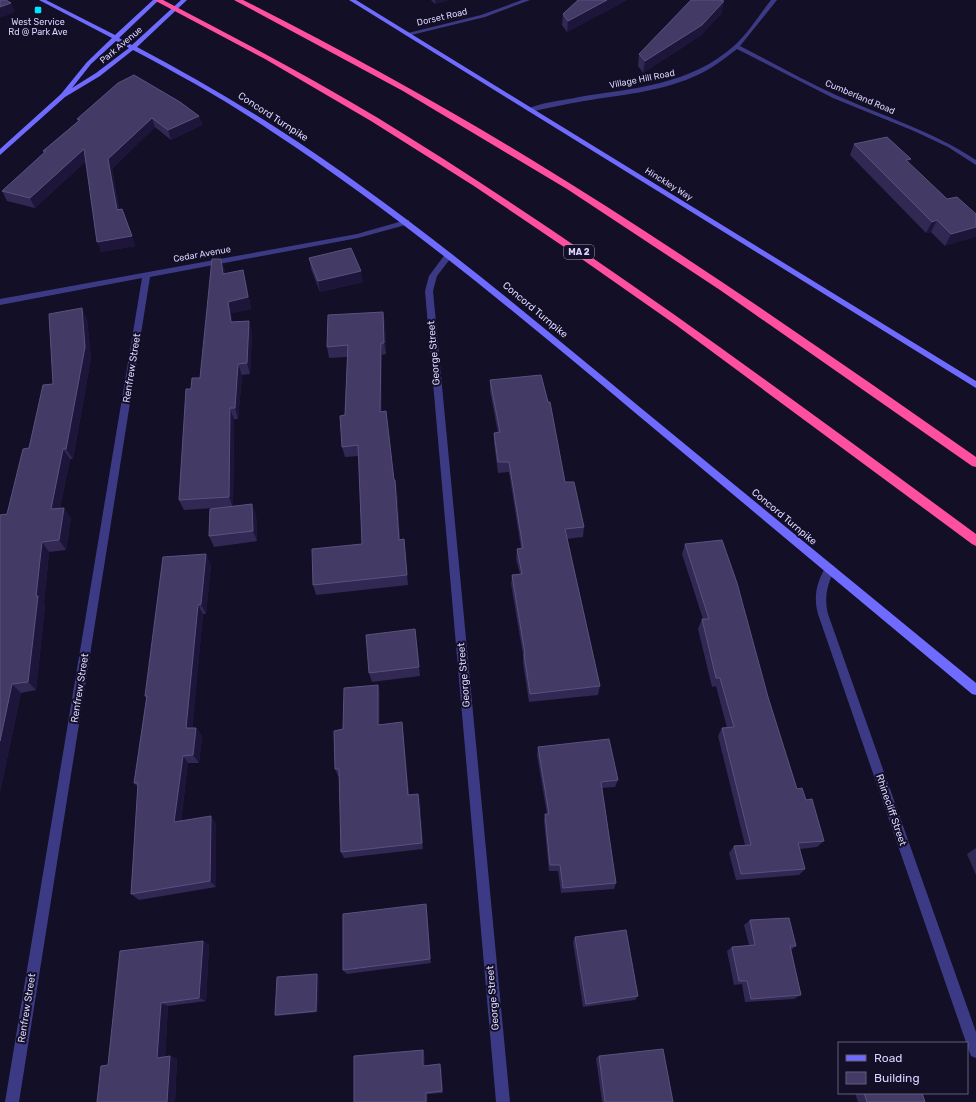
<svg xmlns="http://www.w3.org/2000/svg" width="976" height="1102" viewBox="0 0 976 1102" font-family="Rubik,sans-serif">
<rect width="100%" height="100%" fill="#130f26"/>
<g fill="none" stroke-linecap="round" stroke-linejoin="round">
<!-- minor -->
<path fill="#3d3a85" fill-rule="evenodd" d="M522,0H530L485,17L407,36L404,34L481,15Z
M771,0H777L740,46C773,63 805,81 838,96C885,117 932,131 976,160V165L948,147L914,131L833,98L737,49C723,60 710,70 693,77C659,92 620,95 584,101C565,104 548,108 530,112L527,110C535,103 567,100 579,97C634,88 691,85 735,45C749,32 759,15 771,0Z
M406,220H409V224L358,238L150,277L19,1102H5L142,278L0,305V299L357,234Z
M446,253H449L453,255L437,276L433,291L510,1102H496L425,291L429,276Z
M830,565L834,566L835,569C827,585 824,597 828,614L976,1032V1058L971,1056L969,1051L818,614C813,596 817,582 826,566Z"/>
<!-- secondary -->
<path fill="#6f6bff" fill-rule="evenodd" d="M39,0H46L115,35L153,0H159L119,38L132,45L181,0H187L137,47C184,72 230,98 275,127C402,209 519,307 636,404C749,497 863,590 976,683V695L972,694C859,600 746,505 633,411C516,313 399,215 271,131C227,101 180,75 133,50L100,76L65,97L0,155V149L61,94L87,62L112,38ZM116,41L129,48L96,73L72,88L91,64Z
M349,0H356L976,381V388Z"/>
<!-- motorway -->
<path fill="#ff4fa3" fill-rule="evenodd" d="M154,0H163C236,38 308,76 378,118C585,245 780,390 976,534V546L972,544L676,325L576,255L474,186L371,121L265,59Z
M234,0H243C342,50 438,103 532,160C684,253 830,355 976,457V467L972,466L720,290L567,189L403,91Z"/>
</g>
<!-- wall -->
<path fill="#312854" d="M431,0H448L435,4Z
M578,0H627L567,32L562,25L563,14Z
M722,13L700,36L643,73L638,66L639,54Z
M199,116L202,125L171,140L155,127L112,169L119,210L126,219L135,246L101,252L86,161L35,208L7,201L2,191L44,153L43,151L78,121L77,119Z
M854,144L911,159L909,163L947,199L976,214L945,246L931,232L926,233L850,155Z
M309,258L363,282L320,292L311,269Z
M225,270V273L246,282L251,309L231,313L232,322L252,332L250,374L242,375L238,419H234L233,506L256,514L257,541L214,547L209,536L214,508L184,510L179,500L191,389L200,378Z
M383,312L385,323L386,354L382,355V411L394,480H395L397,491L400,540L404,539L408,585L316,595L313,585L362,544L359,456L345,457L342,447L345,415L347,357L329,358L327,347Z
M87,319L91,358L73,459H70L60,508L71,518L66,550L49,552L44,603L45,605L36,690L21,693L0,792V515L7,514L29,448L53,384Z
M490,380L565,482L584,527L583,537L567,539L600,686L598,695L529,702L523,663V655L511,584L512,575L520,574L516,559L517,549L521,548L509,472L498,473L494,443V433H498L490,391Z
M685,544L768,697L797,789L806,800L824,841L817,847L800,849L805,869L799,875L736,880L729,853L734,846L745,845L718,736L722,728H727L716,686L712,687L698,629L702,619H703L682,554Z
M211,564L206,614H203L192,728H196L202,736L199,763H188L181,821L216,823V887L139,900L131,894L138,787L134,783L146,698L145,696Z
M415,629L420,676L372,682L369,673Z
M378,685L380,694V725L403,730L409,795L418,794L420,800L423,849L344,858L341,852L340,776H338L335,769L343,729Z
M538,747L618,780L615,787L602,788L616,883L614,889L561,893L558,871H549L544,821L545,814H547L537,755Z
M976,848V875L967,854Z
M426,904L427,909L431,963L347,974L343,970Z
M750,920L796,946L791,950L801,995L794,999L745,1002L742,984L734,985L727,951L732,947L749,945L744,925Z
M575,937L638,996L635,1000L583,1007L573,942Z
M203,941L209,945L206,1001L168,1006L165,1057L177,1058L175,1102H97L108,1065Z
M319,976L318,1012L277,1016L275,1015Z
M423,1050L424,1052L425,1066H441L443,1093L428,1094V1102H354Z
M599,1056L673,1102H602L596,1058Z
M855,1093H922L925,1102H858Z"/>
<!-- shaded-wall -->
<path fill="#1d163a" d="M435,0H448L435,4Z
M607,0H627L567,32L568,21Z
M724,1L722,13L700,36L643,73L645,61Z
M11,3L15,12L0,18V7Z
M199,116L202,125L171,140L168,130Z
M152,118L155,127L112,169L120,220L117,210L108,159Z
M84,149L88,159L35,208L30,198Z
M911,159L906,171V160Z
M122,209L135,246L101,252L97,242Z
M937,220L931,232L926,233L932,222Z
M976,227V237L945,246L951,234Z
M221,259L225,270L227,285L223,274Z
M243,270L246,282L251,309L231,313L234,333L231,322L228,302Z
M361,271L363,282L320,292L318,281Z
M82,308L87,319L91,358L73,459L66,449Z
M383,312L385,323L386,354L384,343Z
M249,321L252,332L250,374L247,363Z
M381,343L382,355V423L380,412Z
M238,364L242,375L238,419L235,408Z
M230,408L234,419L233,508L229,497Z
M63,449L70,459L58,519L51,509Z
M395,480L397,491L400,550L399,540Z
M252,504L256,514L257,541L253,531Z
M64,508L71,518L66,550L59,540Z
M42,542L49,552L44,603L45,605L36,690L28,682Z
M206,554L211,564L206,614L201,604Z
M198,605L203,614L192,736L186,728Z
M12,684L21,693L0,792V741Z
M378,685L380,694V733L378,725Z
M402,722L403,730L409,801L408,795Z
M196,728L202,736L199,763L193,755Z
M183,756L188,763L180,828L174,822Z
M418,794L420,800L423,849L422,843Z
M211,816L216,823V887L210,881Z
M426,904L427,909L431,963L430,959Z
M203,941L209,945L206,1001L199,998Z
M317,974L319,976L318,1012L316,1011Z
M161,1003L168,1006L165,1060L157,1058Z
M423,1050L424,1052L425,1068L423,1066Z
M170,1056L177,1058L175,1102H167Z
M440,1064L441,1066L443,1093L442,1091Z
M426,1093L428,1094V1102H426Z"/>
<!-- building -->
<path fill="#433a66" stroke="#5a527e" d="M0,0H6L11,3L0,7Z
M578,0H607L568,21L563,14Z
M691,0H719L724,1L702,25L645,61L639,54Z
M134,75L180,102L199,116L168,130L152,118L108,159L117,210L122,209L132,236L97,242L84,149L30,198L2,191L46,151H43L80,120L77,119L118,83Z
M887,137L911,159L906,160L947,199L957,197L976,214V227L951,234L937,220L932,222L854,144Z
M351,248L361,271L318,281L309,258Z
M212,259H221L223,274L243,270L248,297L228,302L231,322L249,321L247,363L238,364L235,408H230L229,497L179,500L186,389H191L192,378H200Z
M82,308L85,347L66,449H63L51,509L64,508L59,540L42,542L36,596H38L28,682L12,684L0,741V515L7,514L23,449L29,448L43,385L53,384L49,314Z
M383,312L384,343H381L380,412L386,411L394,480H395L399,540L404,539L407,575L313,585L312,549L362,544L358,445L342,447L340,416L345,415L348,345L327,347L328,315Z
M541,375L548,402H550L565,482H574L584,527L565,529L600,686L530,694L524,654H525L512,575L522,574L517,549L523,548L509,462H498L494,433L500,432L490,380Z
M252,504L253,531L209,536L210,509Z
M722,540L737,583L768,697L797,789L802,788L806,800L812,799L824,841L798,843L805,869L741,874L734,846L751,845L722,728L734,727L720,678H716L702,619H709L685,544Z
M206,554L201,604L198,605L186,728H196L193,755L183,756L174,822L211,816L210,881L131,894L138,783H134L147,696H145L163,557Z
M415,629L419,667L369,673L366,635Z
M378,685V725L402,722L408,795L418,794L422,843L341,852L339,769H335L334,731L343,729L344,688Z
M609,739L618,780L601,782L616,883L563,888L560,865H550L545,814H549L538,747Z
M426,904L430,959L343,970V914Z
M789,918L796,946H790L801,995L751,999L747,981H739L732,947L755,945L750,920Z
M626,930L638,996L586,1004L575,937Z
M203,941L199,998L161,1003L157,1058L170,1056L167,1102H97L101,1066L108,1065L120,951Z
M317,974L316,1011L275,1015L277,977Z
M663,1049L673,1102H605L599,1056Z
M423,1050V1066L440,1064L442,1091L426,1093V1102H354V1056Z
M864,1093H922L925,1102H867Z"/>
<!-- markers -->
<rect fill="#00e5ff" stroke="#130f26" stroke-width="1.5" x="34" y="6" width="8" height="8" rx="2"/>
<g text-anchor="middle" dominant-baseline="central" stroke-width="4" stroke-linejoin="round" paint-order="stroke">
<!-- far-street labels -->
<g font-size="9" fill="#d9d4ff" stroke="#130f26">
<text transform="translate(442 17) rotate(-13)">Dorset Road</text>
<text transform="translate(121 45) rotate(-40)">Park Avenue</text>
<text transform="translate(642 79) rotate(-11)">Village Hill Road</text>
<text transform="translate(860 97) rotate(23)">Cumberland Road</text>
<text transform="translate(669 184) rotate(32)">Hinckley Way</text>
<text transform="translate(202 254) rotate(-10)">Cedar Avenue</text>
</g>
<!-- far-poi labels -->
<g font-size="9" fill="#d9d4ff" stroke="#130f26">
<text x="38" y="22">West Service<tspan x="38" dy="10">Rd @ Park Ave</tspan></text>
</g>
<!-- shield labels -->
<rect fill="#130f26" stroke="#9e99be" stroke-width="1" x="564" y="245" width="30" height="14" rx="3"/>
<g font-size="9" font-weight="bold" fill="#d9d4ff">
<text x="579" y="252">MA 2</text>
</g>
<!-- street labels -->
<g font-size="10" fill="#d9d4ff" stroke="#130f26">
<text transform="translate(273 117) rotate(33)">Concord Turnpike</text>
<text transform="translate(535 310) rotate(40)">Concord Turnpike</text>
<text transform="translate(434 353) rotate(-95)">George Street</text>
<text transform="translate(132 368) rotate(-81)">Renfrew Street</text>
<text transform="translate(784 517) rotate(40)">Concord Turnpike</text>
<text transform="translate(464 675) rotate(-95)">George Street</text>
<text transform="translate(80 688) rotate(-81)">Renfrew Street</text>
<text transform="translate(891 810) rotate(71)">Rhinecliff Street</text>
<text transform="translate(493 998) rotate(-95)">George Street</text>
<text transform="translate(27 1008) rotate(-81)">Renfrew Street</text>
</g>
</g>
<!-- legend -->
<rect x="838" y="1042" width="130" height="52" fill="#130f26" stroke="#625e7d"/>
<rect x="846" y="1055" width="20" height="6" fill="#6f6bff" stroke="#625e7d"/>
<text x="874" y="1062" font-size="12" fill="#d9d4ff">Road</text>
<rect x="846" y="1072" width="20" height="12" fill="#433a66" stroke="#625e7d"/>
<text x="874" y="1082" font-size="12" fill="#d9d4ff">Building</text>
</svg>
